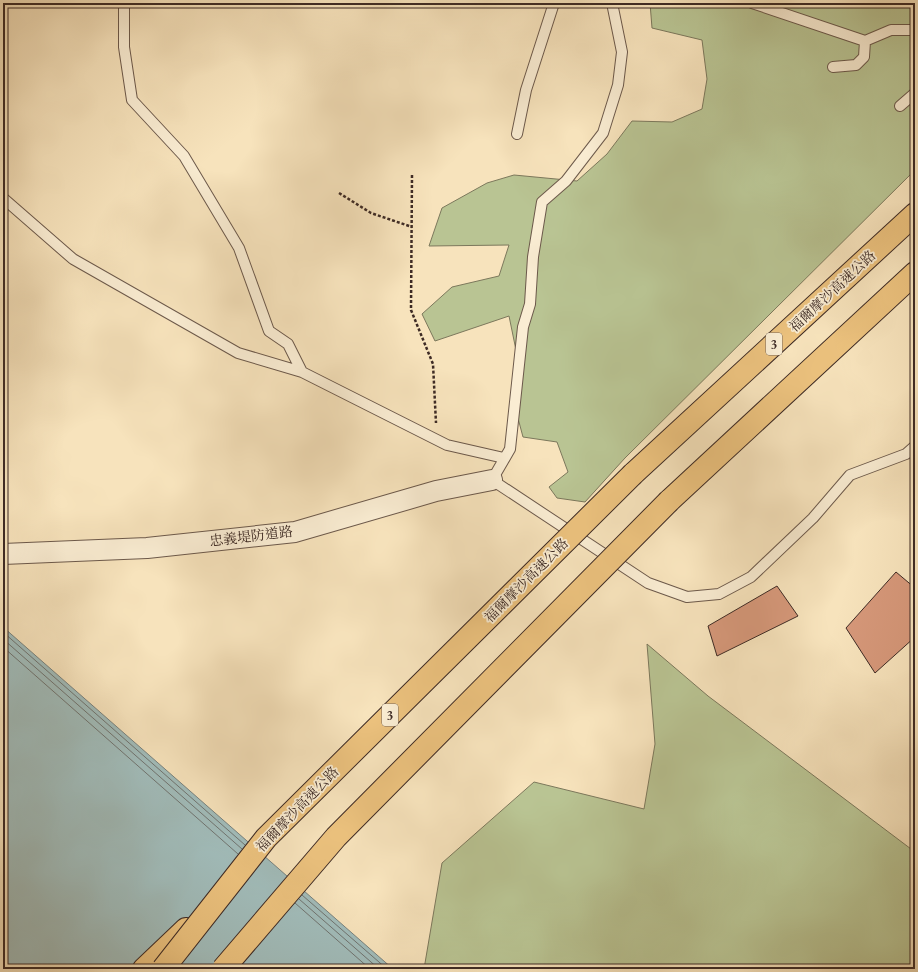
<svg xmlns="http://www.w3.org/2000/svg" width="918" height="972" viewBox="0 0 918 972" font-family="'EB Garamond','Noto Serif TC',serif">
<rect width="100%" height="100%" fill="#f7e3bc"/>
<filter id="stains"><feTurbulence type="fractalNoise" baseFrequency=".005" numOctaves="4"/><feColorMatrix values="0 0 0 0 .2 0 0 0 0 .09 0 0 0 0 .02 0 0 0 .5 -.17"/></filter>
<radialGradient id="worn" r=".72"><stop offset=".6" stop-color="#630" stop-opacity="0"/><stop offset="1" stop-color="#630" stop-opacity=".3"/></radialGradient>
<!-- green -->
<path fill="#b9c493" stroke="#7c785c" d="M650,3H915V170L625,458L585,502L557,498L549,487L568,472L557,442L523,437L515,407L517,355L509,316L435,341L422,314L452,287L499,276L509,245L429,246L442,208L487,183L514,175L577,181L607,154L632,121L672,122L702,109L707,79L702,40L652,28Z
M647,644L708,696L915,852V969H424L442,863L534,782L644,809L655,744Z"/>
<!-- water -->
<path fill="#a1bcba" stroke="#79827e" d="M3,627L393,969H3Z"/>
<g fill="none" stroke-linecap="round" stroke-linejoin="round">
<!-- shore -->
<path stroke="#707470" stroke-width="1" d="M3,632L245,845
M3,639L242,849
M3,647L238,854
M302,895L387,969
M299,899L379,969
M295,903L370,969"/>
</g>
<!-- building -->
<path fill="#d6987a" stroke="#3e2b25" d="M896,572L915,588V637L875,673L846,628Z
M777,586L798,616L717,656L708,626Z"/>
<g fill="none" stroke-linecap="round" stroke-linejoin="round">
<!-- lane casing -->
<g stroke="#6c594b" stroke-width="12">
<path id="lane" d="M124,3V47L132,100L184,156L239,248L269,331L288,344L302,372
M612,3L622,52L618,85L603,133L566,181L542,202L533,257L530,304L523,327L510,449L492,480L648,583L687,597L719,594L751,577L813,518L850,475L906,454L915,446
M752,3L865,41L891,30H915
M833,67L856,65L864,57L865,41
M900,106L915,93
M517,134L526,90L554,3
M3,198L73,259L238,353L302,372L447,445L504,458"/>
</g>
<!-- street casing -->
<g stroke="#6c594b" stroke-width="22">
<path id="street" d="M3,554L147,548L295,532L436,491L492,480"/>
</g>
<!-- highway casing -->
<g stroke="#3e2b25" stroke-width="24">
<path id="highway" d="M633,474L915,214
M669,501L915,273
M144,969L186,929"/>
</g>
<!-- path -->
<path stroke="#3e2b25" stroke-width="2.5" stroke-dasharray="3 2" stroke-linecap="butt" d="M412,175L411,310L433,364L436,423
M339,193L371,213L412,227"/>
<!-- lane -->
<use href="#lane" stroke="#faedd3" stroke-width="10"/>
<!-- street -->
<use href="#street" stroke="#faedd3" stroke-width="20"/>
<!-- highway -->
<use href="#highway" stroke="#ecc27e" stroke-width="22"/>
<!-- highway-bridge casing -->
<g stroke="#3e2b25" stroke-width="24" stroke-linecap="butt">
<path id="highway-bridge" d="M163,969L266,838L633,474
M223,969L336,837L669,501"/>
</g>
<!-- highway-bridge -->
<use href="#highway-bridge" stroke="#ecc27e" stroke-width="22"/>
</g>
<g text-anchor="middle" dominant-baseline="central" stroke-width="3.5" stroke-linejoin="round" paint-order="stroke">
<!-- shield labels -->
<g fill="#faedd3" stroke="#766559" stroke-width="1">
<rect x="766" y="333" width="16" height="22" rx="3"/>
<rect x="382" y="704" width="16" height="22" rx="3"/>
</g>
<g font-size="13" font-weight="bold" fill="#3e2b25">
<text x="774" y="344">3</text>
<text x="390" y="715">3</text>
</g>
<!-- street labels -->
<g font-size="14" fill="#3e2b25" stroke="#faedd3">
<text transform="translate(832 291) rotate(-43)">福爾摩沙高速公路</text>
<text transform="translate(251 536) rotate(-7)">忠義堤防道路</text>
<text transform="translate(526 580) rotate(-45)">福爾摩沙高速公路</text>
<text transform="translate(297 809) rotate(-46)">福爾摩沙高速公路</text>
</g>
</g>
<!-- margin -->
<rect width="918" height="972" fill="none" stroke="#f7e3bc" stroke-width="16"/>
<rect x="4" y="4" width="910" height="964" fill="none" stroke="#3e2b25" stroke-width="2"/>
<rect x="8" y="8" width="902" height="956" fill="none" stroke="#3e2b25"/>
<rect width="100%" height="100%" filter="url(#stains)"/>
<rect width="100%" height="100%" fill="url(#worn)"/>
</svg>
